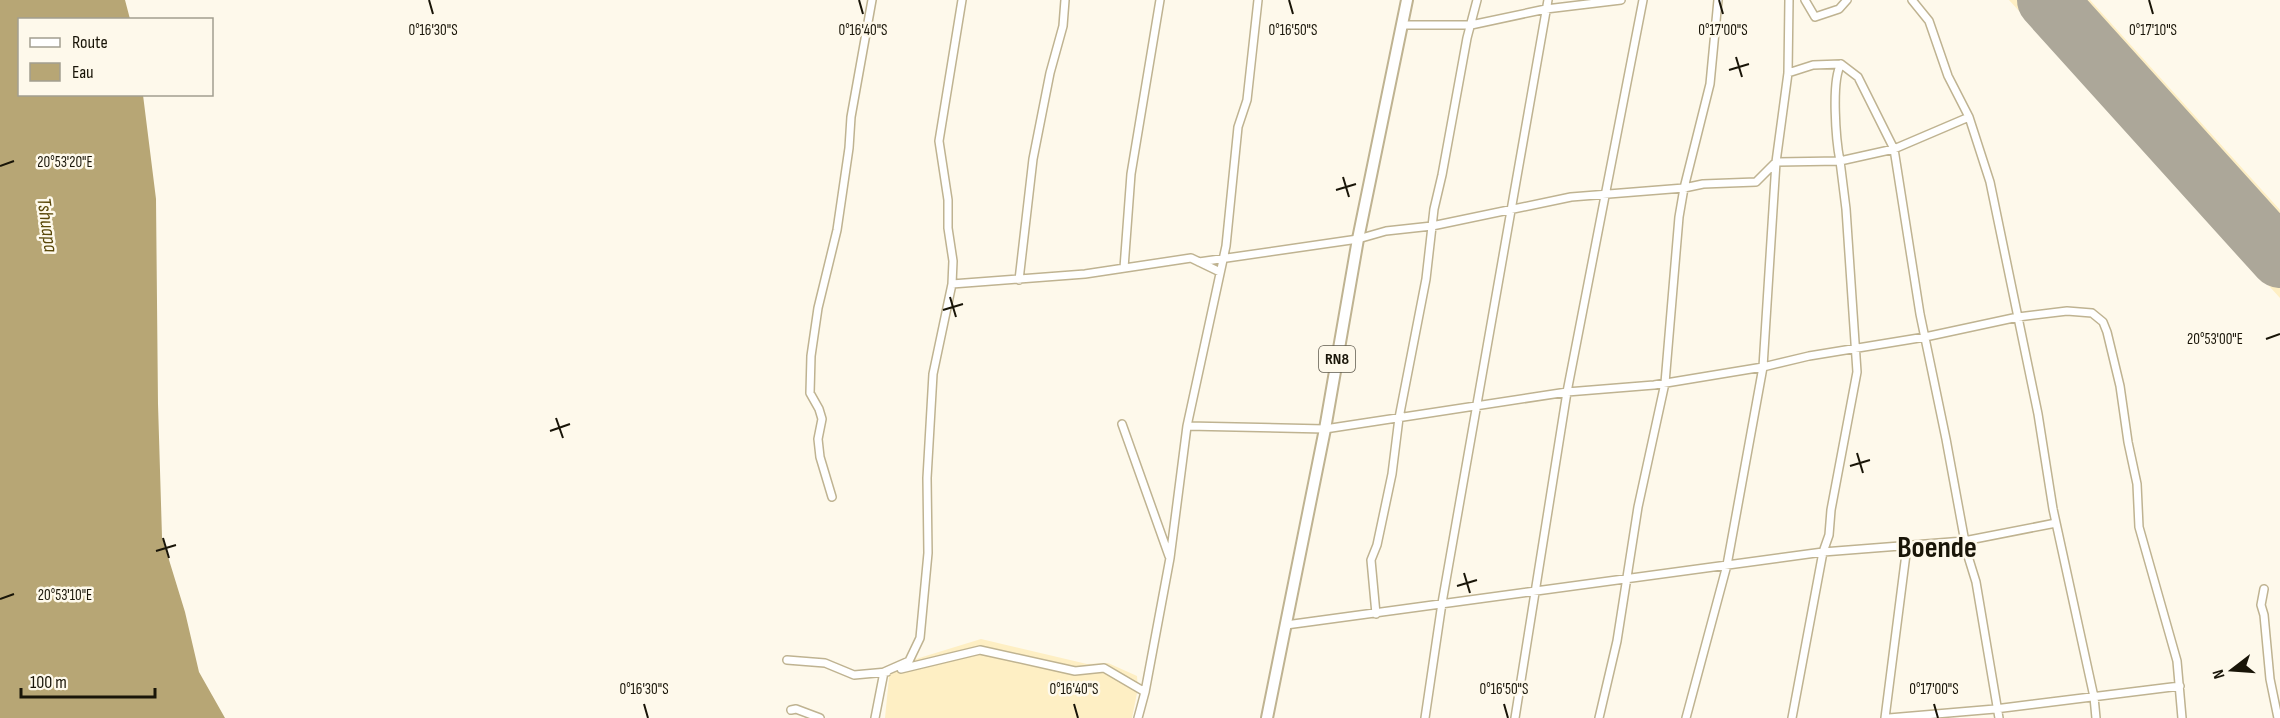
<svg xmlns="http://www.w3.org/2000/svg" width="2280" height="718" viewBox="0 0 2280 718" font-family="'Sofia Sans Condensed',sans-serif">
<rect width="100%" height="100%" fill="#fef9eb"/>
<!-- built -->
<path fill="#feefc4" d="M2009,0H2090L2280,210V298Z
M981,639L1087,664L1108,663L1137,676L1138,688L1132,718H885L890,667Z"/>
<!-- water -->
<path fill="#b7a675" d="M0,0H125L130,19L20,20V94L143,95L156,199L158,404L162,537L185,612L199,672L225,718H0Z"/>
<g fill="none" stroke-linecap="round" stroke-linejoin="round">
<!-- runway -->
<path stroke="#aca799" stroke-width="60" d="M2047,0L2280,258"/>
<!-- street casing -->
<g stroke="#bfb391" stroke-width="10">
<path id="street" d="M1805,0L1815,17L1839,9L1847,0
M1912,0L1929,21L1948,76L1969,117L1990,182L2038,414L2053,509L2094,697L2096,718
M1402,25H1471L1546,9L1621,0
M1841,64C1831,81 1836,141 1840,161L1894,149L1969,117
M1788,73L1813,65L1841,64L1858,77L1894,149L1920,314L1946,439L1967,553L1976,582L1999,718
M1199,262L1358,239L1386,231L1432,226L1571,197L1684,188L1703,184L1756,182L1776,162L1840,161L1846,209L1857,372L1831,510L1829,535L1823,552L1792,718
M1124,268L1131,174L1160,0
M1019,280L1033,159L1050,73L1063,26L1065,0
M952,284L1085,274L1191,258L1220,272
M1122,424L1169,556
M1187,426L1325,429L1567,392L1654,385L1763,367L1809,356L1925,337L2018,317L2067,311L2092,313L2103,322L2107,332L2120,386L2128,442L2137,484L2139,527L2177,661L2182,718
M832,497L820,457L818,439L822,419L819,409L810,393L811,356L818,308L837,230L849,148L851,117L872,0
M2264,589L2261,605L2264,615L2270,679L2278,718
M1376,614L1371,560L1377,545L1392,474L1399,418L1426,279L1434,209L1442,175L1467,38L1477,0
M1286,625L1823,552L1964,541L2056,523
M787,660L825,663L854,675L887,672
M901,669L980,650L1075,671L1104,668L1145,692
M791,710L796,709L820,718
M875,718L884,672L909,661L920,638L928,553L927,478L933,374L952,284L953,261L948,228V200L939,141L962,0
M1138,718L1145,692L1170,558L1187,426L1226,246L1238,127L1247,100L1258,0
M1425,718L1442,603L1548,0
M1515,718L1567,392L1643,0
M1599,718L1617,641L1638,507L1665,383L1679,217L1684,188L1710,84L1718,0
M1686,718L1727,565L1763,367L1776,162L1788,73L1789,0
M1885,718L1907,546
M1889,718L1995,709L2180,686"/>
</g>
<!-- primary casing -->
<g stroke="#bfb391" stroke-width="14">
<path id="primary" d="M1267,718L1325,429L1358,239L1407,0"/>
</g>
<!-- street -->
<use href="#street" stroke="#fff" stroke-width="7"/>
<!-- primary -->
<use href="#primary" stroke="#fff" stroke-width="10"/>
</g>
<!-- ticks -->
<path fill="none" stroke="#191508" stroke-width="2" d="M429,0L433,14M859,0L863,14M1289,0L1293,14M1719,0L1723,14M2149,0L2153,14M1736,57L1742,77M1729,70L1749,64M0,166L14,161M1343,177L1349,197M1336,190L1356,184M950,297L956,317M943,310L963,304M2266,339L2280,334M556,418L563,438M550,431L570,424M1857,453L1863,473M1850,466L1870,460M163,538L169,558M156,551L176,545M1464,573L1470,593M1457,586L1477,580M0,599L14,594M644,704L648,718M1074,704L1078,718M1504,704L1508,718M1934,704L1938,718"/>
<g text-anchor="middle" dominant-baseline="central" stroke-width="5" stroke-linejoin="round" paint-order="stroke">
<!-- shield labels -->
<rect fill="#fef9eb" stroke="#5e594c" stroke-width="1.5" x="1319" y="346" width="36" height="26" rx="4.5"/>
<g font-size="16" font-weight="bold" fill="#191508">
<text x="1337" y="359">RN8</text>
</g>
<!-- water labels -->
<g font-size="20" font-style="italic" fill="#584607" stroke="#fef9eb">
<text transform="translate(47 225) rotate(82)">Tshuapa</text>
</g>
<!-- town labels -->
<g font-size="30" font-weight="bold" fill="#191508" stroke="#fef9eb">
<text x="1937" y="548">Boende</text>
</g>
</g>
<g font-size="15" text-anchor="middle" fill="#191508" stroke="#fef9eb" stroke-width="5" stroke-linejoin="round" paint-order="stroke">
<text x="433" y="35">0°16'30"S</text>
<text x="863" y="35">0°16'40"S</text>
<text x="1293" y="35">0°16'50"S</text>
<text x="1723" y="35">0°17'00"S</text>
<text x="2153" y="35">0°17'10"S</text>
<text x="65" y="167">20°53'20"E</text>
<text x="2215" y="344">20°53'00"E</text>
<text x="65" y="600">20°53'10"E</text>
<text x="644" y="694">0°16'30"S</text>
<text x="1074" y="694">0°16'40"S</text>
<text x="1504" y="694">0°16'50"S</text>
<text x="1934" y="694">0°17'00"S</text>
</g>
<!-- legend -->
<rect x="18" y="18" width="195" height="78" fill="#fef9eb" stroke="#a29e90" stroke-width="1.5"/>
<rect x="30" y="38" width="30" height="9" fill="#ffffff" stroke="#a29e90" stroke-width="1.5"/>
<text x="72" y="48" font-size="18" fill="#191508">Route</text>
<rect x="30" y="63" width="30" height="18" fill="#b7a675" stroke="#a29e90" stroke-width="1.5"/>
<text x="72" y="78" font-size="18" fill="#191508">Eau</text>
<!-- north arrow -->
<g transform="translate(2232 670) rotate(253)" stroke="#fef9eb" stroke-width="4.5" paint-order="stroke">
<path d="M0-4.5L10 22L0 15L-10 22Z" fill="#191508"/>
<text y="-9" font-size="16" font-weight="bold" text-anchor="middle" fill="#191508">N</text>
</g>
<!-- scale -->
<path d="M21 688v9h134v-9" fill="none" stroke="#191508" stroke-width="3"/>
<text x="30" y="688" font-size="18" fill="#191508" stroke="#fef9eb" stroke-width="4.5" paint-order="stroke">100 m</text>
</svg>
